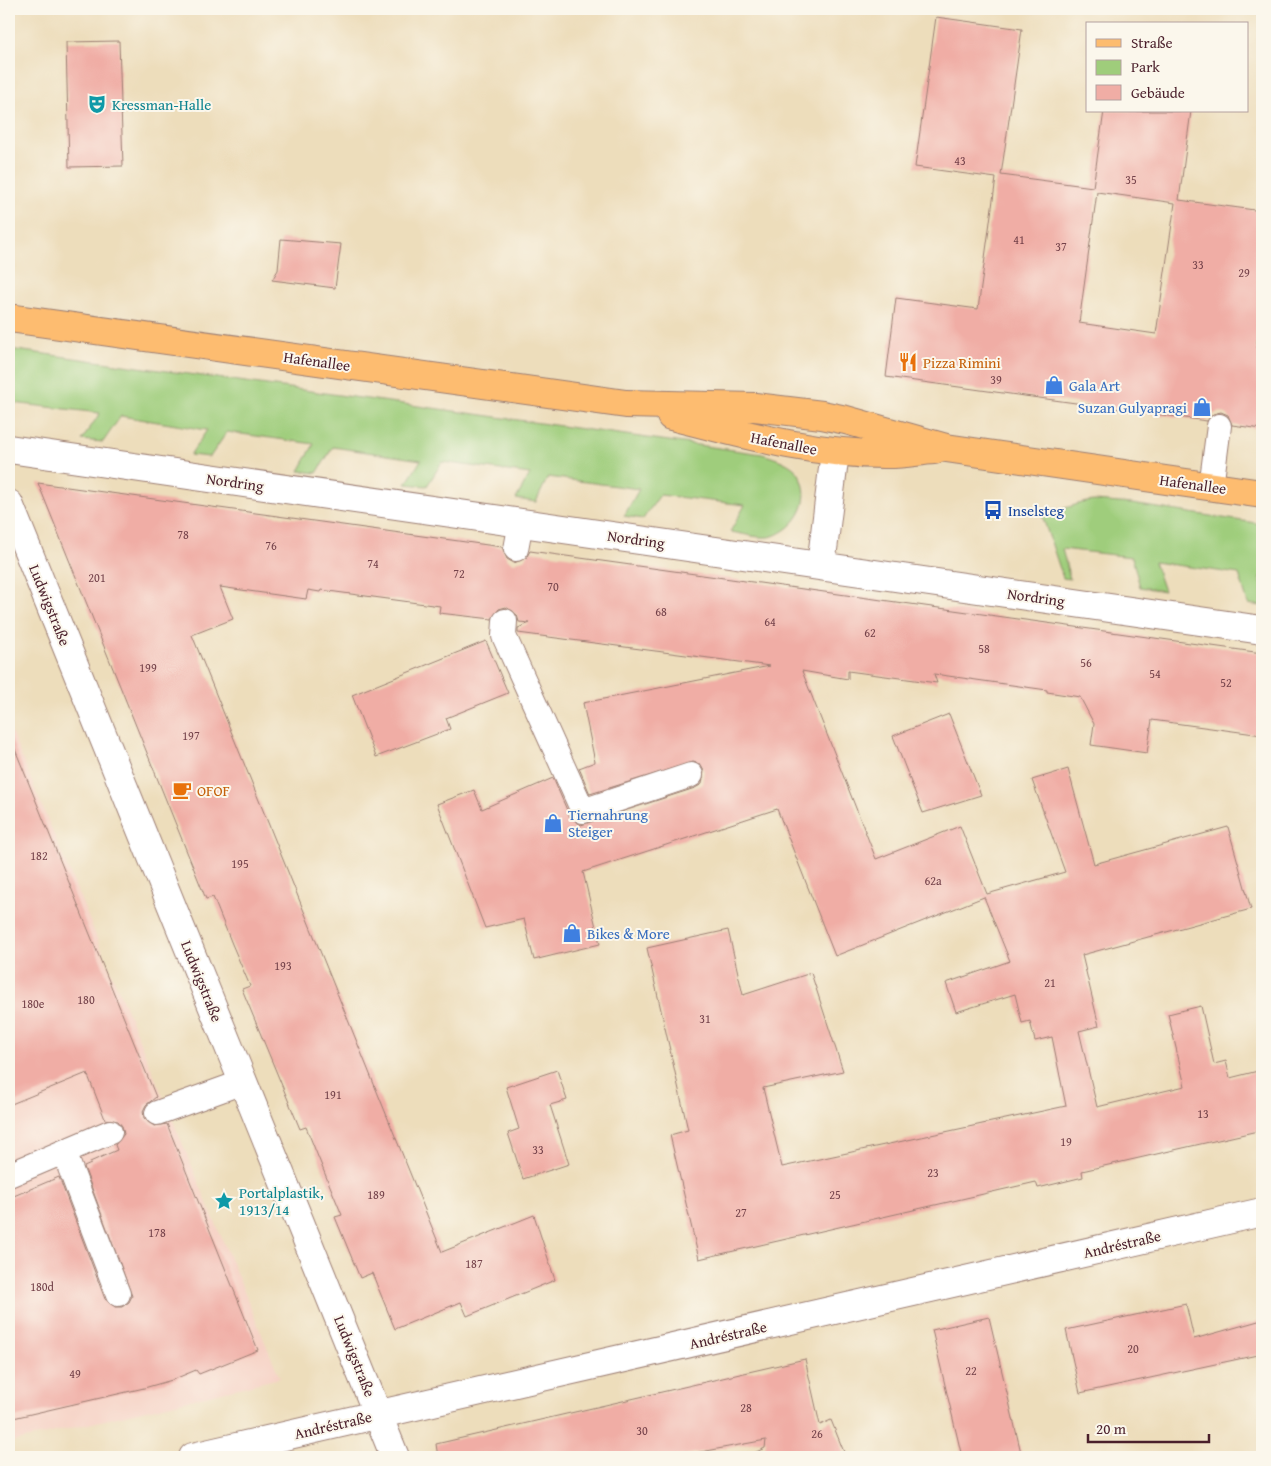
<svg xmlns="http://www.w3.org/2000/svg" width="1271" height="1466" viewBox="0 0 1271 1466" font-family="'Gentium Book Plus',serif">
<rect width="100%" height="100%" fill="#fbf7ec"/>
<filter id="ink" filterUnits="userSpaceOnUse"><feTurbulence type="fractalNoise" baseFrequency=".02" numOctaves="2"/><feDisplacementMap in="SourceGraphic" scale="10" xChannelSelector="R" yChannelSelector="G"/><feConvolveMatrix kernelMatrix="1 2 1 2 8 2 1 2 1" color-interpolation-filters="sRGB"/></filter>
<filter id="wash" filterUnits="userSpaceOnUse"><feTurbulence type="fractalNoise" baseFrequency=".0096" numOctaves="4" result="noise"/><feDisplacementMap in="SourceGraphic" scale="20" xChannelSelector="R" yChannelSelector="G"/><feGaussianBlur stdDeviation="1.12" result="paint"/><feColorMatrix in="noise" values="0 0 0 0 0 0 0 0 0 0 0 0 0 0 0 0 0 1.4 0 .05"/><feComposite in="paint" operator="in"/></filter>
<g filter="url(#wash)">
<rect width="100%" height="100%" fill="#edddbb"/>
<!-- built -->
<path fill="#f6d1c5" d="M9,727L280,1378L9,1443Z"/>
<!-- green -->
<path fill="#9fcd7b" stroke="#747653" d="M9,349L762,454C775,458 792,463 799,474C814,499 798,527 773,536C761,540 742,533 730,532L745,505L660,495L643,519L624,516L639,489L548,477L536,502L516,499L530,474L442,462L427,486L406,484L421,460L333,447L317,473L299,471L314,444L227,432L210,457L190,455L207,430L121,416L103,442L82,440L100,413L13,403L9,408Z
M1095,501L1132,504L1262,524V577H1259L1262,585V606L1248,604L1239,574L1154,562L1164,591L1140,587L1132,557L1062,549L1070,579L1063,578L1041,512C1063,512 1076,502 1095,501Z"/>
<g id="blocks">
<!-- building -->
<path fill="#f0ada5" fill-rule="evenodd" d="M936,17L1022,29L1001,175L1093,187L1104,111H1191L1179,200L1262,211V309L1256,348L1262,349V429L1232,425L1228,415L1221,412L1213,414L1207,421L886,377L896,298L978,309L996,178L915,167ZM1097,192L1175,203L1156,334L1079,323Z
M119,41L123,166L69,167L66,42Z
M281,239L341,244L335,288L272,280L278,270Z
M38,483L502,547L507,559L514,563L526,558L530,551L1262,653V735L1152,720L1147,753L1091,745L1094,724L1080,697L1047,692V690L934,674L937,683L848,671V679L802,671L876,859L960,826L987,894L1065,872L1032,780L1068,769L1094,864L1228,827L1251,909L1082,955L1099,1026L1079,1031L1097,1107L1185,1086L1168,1014L1201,1006L1214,1064L1226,1061L1230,1078L1262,1070V1130L1082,1171L1083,1177L1038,1188L1036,1182L699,1259L670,1135L688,1130L647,948L728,930L743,995L811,973L843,1071L763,1088L782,1167L1066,1106L1052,1037L1035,1041L1030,1021L1022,1023L1015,994L956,1012L946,983L1010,961L984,897L835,956L777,809L583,872L600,944L534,960L524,919L485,928L437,804L474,790L482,809L553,778L570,817L581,825L695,788L702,784L704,771L700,764L693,762L590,794L579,768L595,762L583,703L770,666L518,633V628L530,623L519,622L517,615L506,607L499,609L492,619L439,613L440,606L321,590L320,592L308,590L306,599L220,587L233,619L192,635L442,1252L534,1215L555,1280L467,1316L461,1302L395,1329L372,1273L360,1278L335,1217L342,1215L325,1174L306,1127L300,1129L242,989L250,986L232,944L213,897L206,899Z
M486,641L508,693L446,718L450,729L376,757L352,695Z
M949,714L981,795L923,813L893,736Z
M10,737L156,1097L146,1105L143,1111L144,1118L154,1126L167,1124L258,1350L199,1374L196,1370L172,1380L144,1388L9,1419V1198L59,1177L105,1299L115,1307H122L129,1302L132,1296L84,1167L91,1164L90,1162L117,1150L115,1145L124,1134L122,1126L118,1121L105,1119L87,1073L9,1105Z
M557,1070L567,1100L550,1105L569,1164L523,1179L508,1133L519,1129L506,1087Z
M1186,1304L1194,1339L1262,1320V1354L1080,1393L1066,1330Z
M989,1317L1011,1410L1022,1457H962L932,1330Z
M805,1359L820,1425L831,1420L846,1457H745L765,1448L766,1440L674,1457H438L436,1444Z"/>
</g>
</g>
<g filter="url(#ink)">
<use href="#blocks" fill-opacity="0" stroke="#9c7e73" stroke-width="1"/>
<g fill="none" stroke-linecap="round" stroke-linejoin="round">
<!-- lane casing -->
<g stroke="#9c7e73" stroke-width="26">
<path id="lane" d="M1211,487L1219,426
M516,549L521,522
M505,621L504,636L583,811L691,775
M157,1113L243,1082
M64,1152L118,1294
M9,1175L110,1132"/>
</g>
<!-- street casing -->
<g stroke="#9c7e73" stroke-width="30">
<path id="street" d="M9,449L1262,630
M9,504L395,1457
M821,566L835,452
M193,1457L1262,1212"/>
</g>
<!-- primary casing -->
<g stroke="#9c7e73" stroke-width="30">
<path id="primary" d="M9,318L626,404L755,407L822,415L846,420L946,448L1262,494
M671,416C742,434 811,454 884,454C901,455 918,451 934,450"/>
</g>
<!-- lane -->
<use href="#lane" stroke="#fff" stroke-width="24"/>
<!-- street -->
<use href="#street" stroke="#fff" stroke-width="28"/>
<!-- primary -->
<use href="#primary" stroke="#fdbc6f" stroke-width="28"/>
</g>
</g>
<!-- icons -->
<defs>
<g id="theatre-bare" transform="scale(1.5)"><path d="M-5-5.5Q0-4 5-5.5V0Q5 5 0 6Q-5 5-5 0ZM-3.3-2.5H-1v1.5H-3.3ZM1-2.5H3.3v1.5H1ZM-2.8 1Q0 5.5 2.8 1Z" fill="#0f9aa8" stroke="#fbf7ec" stroke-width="2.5" paint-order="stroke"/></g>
<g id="restaurant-bare" transform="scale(1.5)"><path d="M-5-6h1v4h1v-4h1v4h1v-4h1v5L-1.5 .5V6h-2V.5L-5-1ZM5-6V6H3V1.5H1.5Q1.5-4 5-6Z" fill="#e8710a" stroke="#fbf7ec" stroke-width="2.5" paint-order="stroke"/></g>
<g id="shop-bare" transform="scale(1.5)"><path d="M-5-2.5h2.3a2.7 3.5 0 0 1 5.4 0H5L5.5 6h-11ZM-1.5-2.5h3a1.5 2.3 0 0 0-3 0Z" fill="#3f7fe0" stroke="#fbf7ec" stroke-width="2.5" paint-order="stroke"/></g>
<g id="bus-bare" transform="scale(1.5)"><path d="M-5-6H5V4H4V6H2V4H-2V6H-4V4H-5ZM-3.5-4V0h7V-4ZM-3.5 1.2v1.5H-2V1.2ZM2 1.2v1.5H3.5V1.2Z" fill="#1a4fb4" stroke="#fbf7ec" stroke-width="2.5" paint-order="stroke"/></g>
<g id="cafe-bare" transform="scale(1.5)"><path d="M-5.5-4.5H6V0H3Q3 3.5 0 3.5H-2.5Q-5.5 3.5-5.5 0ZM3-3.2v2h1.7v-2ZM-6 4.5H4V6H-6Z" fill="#e8710a" stroke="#fbf7ec" stroke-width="2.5" paint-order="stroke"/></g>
<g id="sight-bare" transform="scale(1.5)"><path d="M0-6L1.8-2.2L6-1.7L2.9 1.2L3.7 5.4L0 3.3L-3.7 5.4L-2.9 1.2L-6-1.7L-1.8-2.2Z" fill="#0f9aa8" stroke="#fbf7ec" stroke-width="2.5" paint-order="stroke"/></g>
</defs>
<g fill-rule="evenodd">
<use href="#theatre-bare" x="97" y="104"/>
<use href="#restaurant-bare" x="908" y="362"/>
<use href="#shop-bare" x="1054" y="385"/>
<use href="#shop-bare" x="1202" y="407"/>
<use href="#bus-bare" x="993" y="510"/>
<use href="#cafe-bare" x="182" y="790"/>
<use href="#shop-bare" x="553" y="823"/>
<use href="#shop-bare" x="572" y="933"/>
<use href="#sight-bare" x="224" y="1201"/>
</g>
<g text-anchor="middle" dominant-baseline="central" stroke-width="4" stroke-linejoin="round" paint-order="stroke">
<!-- number labels -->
<g font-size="12" fill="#74424a">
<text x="960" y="160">43</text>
<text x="1131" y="179">35</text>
<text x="1019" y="239">41</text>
<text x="1061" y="246">37</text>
<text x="1198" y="264">33</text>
<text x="1244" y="272">29</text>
<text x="996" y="379">39</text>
<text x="183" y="534">78</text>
<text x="271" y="545">76</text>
<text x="373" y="563">74</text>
<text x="459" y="573">72</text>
<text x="97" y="577">201</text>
<text x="553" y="586">70</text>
<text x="661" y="611">68</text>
<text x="770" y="621">64</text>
<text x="870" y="632">62</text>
<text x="984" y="648">58</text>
<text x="1086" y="662">56</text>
<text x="148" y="667">199</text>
<text x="1155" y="673">54</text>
<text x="1226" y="682">52</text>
<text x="191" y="735">197</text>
<text x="39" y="855">182</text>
<text x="240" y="863">195</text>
<text x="933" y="880">62a</text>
<text x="283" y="965">193</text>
<text x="1050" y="982">21</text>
<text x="86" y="999">180</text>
<text x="33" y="1003">180e</text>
<text x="705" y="1018">31</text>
<text x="333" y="1094">191</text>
<text x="1203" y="1113">13</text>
<text x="1066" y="1141">19</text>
<text x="538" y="1149">33</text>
<text x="933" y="1172">23</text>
<text x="376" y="1194">189</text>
<text x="835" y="1194">25</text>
<text x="741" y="1212">27</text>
<text x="157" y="1232">178</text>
<text x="474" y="1263">187</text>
<text x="42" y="1286">180d</text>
<text x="1133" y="1348">20</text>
<text x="971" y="1370">22</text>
<text x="75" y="1373">49</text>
<text x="746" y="1407">28</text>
<text x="642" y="1430">30</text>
<text x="817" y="1433">26</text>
</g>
<!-- culture labels -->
<g font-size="15" fill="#0d838f" stroke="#fbf7ec" text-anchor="start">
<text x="112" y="104">Kressman-Halle</text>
<text x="239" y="1192">Portalplastik,<tspan x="239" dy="17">1913/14</tspan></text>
</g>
<!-- street labels -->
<g font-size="15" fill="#4a1f2b" stroke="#fbf7ec">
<text transform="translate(317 361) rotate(8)">Hafenallee</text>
<text transform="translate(784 443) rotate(11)">Hafenallee</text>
<text transform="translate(235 482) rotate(8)">Nordring</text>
<text transform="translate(1193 484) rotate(8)">Hafenallee</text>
<text transform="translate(636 539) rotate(8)">Nordring</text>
<text transform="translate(1036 597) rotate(8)">Nordring</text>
<text transform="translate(50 605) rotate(68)">Ludwigstraße</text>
<text transform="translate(202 981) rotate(68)">Ludwigstraße</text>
<text transform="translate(1122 1244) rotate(-13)">Andréstraße</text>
<text transform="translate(728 1335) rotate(-13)">Andréstraße</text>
<text transform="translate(355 1356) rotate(68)">Ludwigstraße</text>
<text transform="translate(333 1425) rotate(-13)">Andréstraße</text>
</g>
<!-- food labels -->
<g font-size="15" fill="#c56008" stroke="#fbf7ec" text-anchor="start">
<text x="923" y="362">Pizza Rimini</text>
<text x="197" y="790">OFOF</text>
</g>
<!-- shop labels -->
<g font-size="15" fill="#366cbe" stroke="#fbf7ec" text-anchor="start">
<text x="1069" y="385">Gala Art</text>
<text x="1187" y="407" text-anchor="end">Suzan Gulyapragi</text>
<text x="568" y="814">Tiernahrung<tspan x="568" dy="17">Steiger</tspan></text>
<text x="587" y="933">Bikes &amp; More</text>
</g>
<!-- transit labels -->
<g font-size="15" fill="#164399" stroke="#fbf7ec" text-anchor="start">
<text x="1008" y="510">Inselsteg</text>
</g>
</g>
<!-- margin -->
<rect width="1271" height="1466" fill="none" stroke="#fbf7ec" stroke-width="30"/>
<!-- legend -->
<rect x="1086" y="22" width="162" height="90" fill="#fbf7ec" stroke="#b4a19f"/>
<rect x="1096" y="39" width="25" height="8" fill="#fdbc6f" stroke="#b4a19f"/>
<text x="1131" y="48" font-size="15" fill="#4a1f2b">Straße</text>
<rect x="1096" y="60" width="25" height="15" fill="#9fcd7b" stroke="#b4a19f"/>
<text x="1131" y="72" font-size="15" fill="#4a1f2b">Park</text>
<rect x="1096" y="85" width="25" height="15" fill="#f0ada5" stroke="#b4a19f"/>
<text x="1131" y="98" font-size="15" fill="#4a1f2b">Gebäude</text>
<!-- scale -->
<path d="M1088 1434v8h121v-8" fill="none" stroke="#4a1f2b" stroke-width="2.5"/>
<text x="1096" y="1434" font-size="15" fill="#4a1f2b" stroke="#fbf7ec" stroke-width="4" paint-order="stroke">20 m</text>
</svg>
